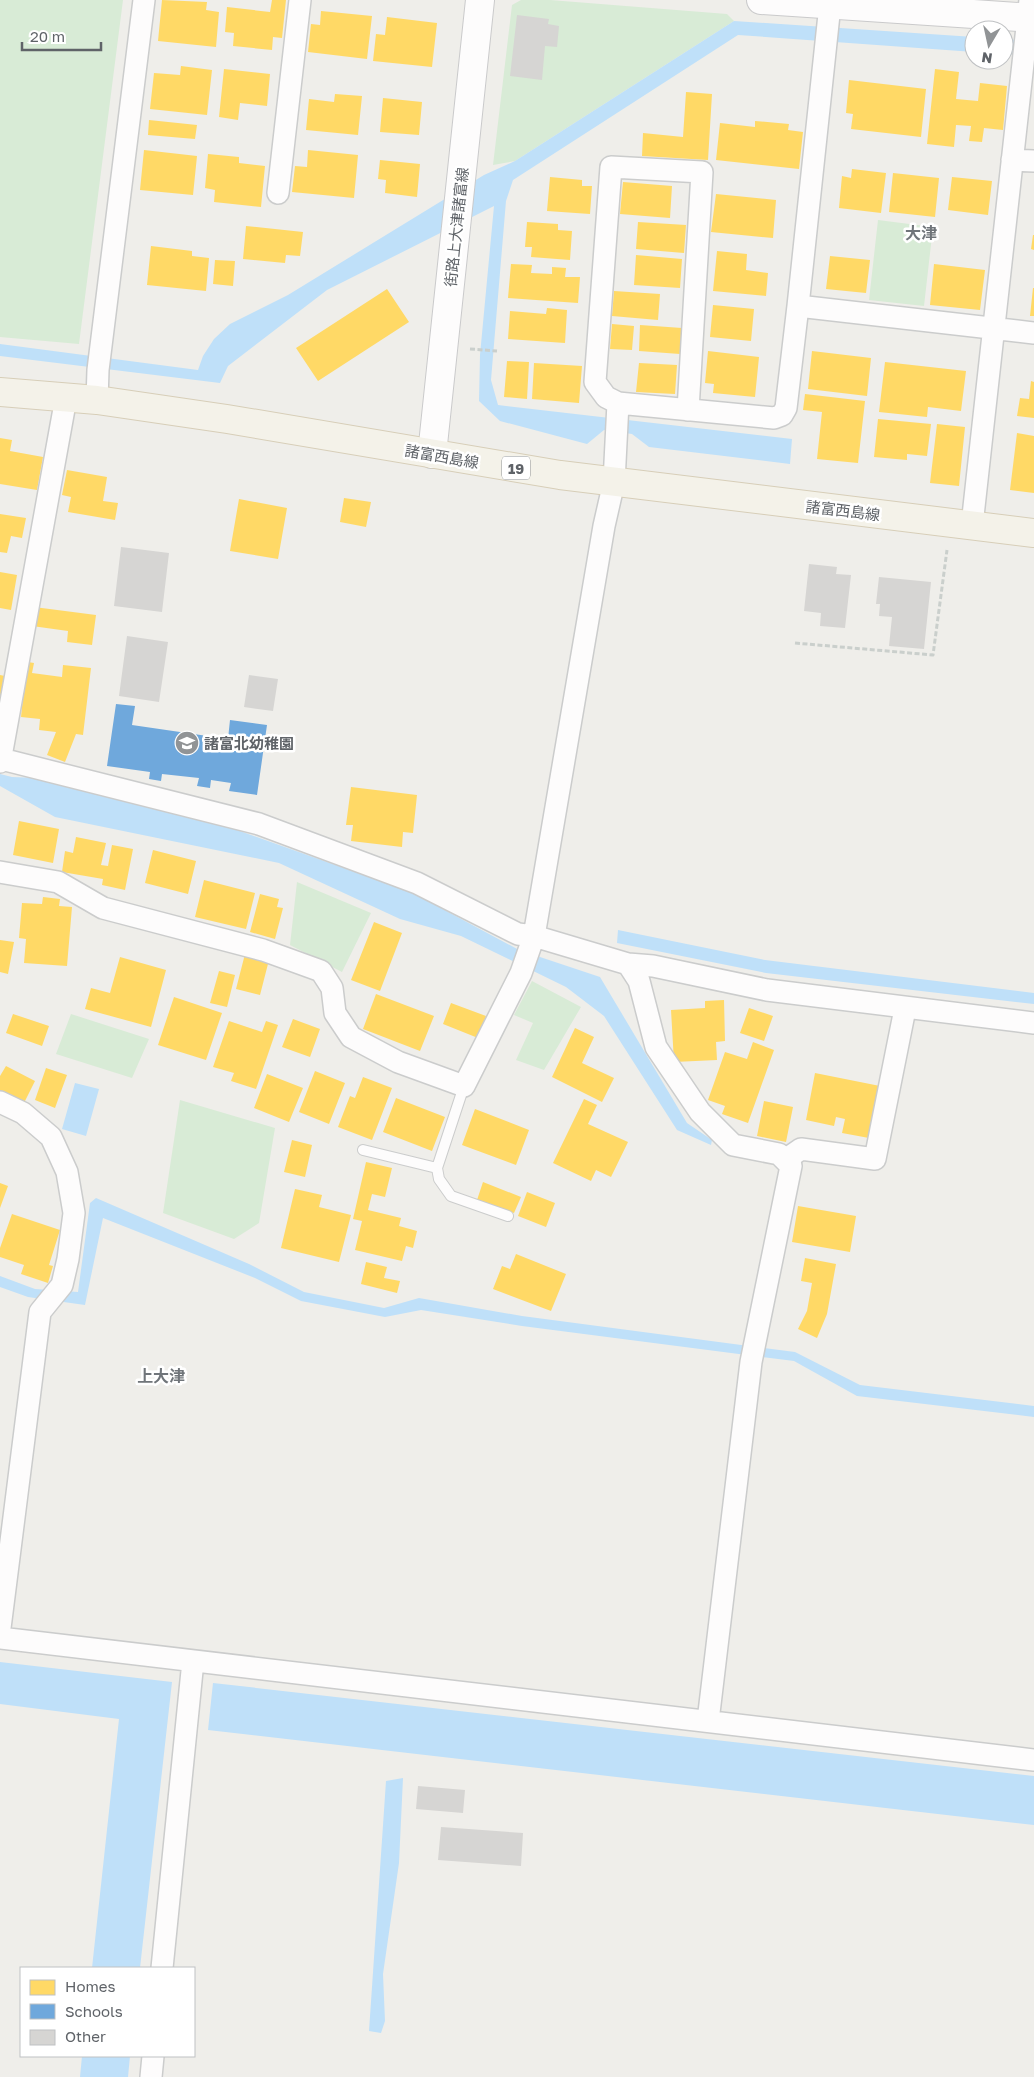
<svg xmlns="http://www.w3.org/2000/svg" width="1034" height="2077" viewBox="0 0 1034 2077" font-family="'Golos Text','Noto Sans JP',sans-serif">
<rect width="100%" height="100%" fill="#efeeea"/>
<!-- green -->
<path fill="#d8ebd6" d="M0,0H123L79,344L0,337Z
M521,0H550L727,14L734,21L515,161L493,165L512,5Z
M878,220L933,227L924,306L869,300Z
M297,882L371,913L342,972L290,945Z
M532,981L581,1007L544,1070L516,1060L533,1023L514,1015Z
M71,1014L149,1039L132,1078L56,1054Z
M180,1100L275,1128L259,1223L234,1239L163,1213Z"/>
<!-- water -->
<path fill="#bfe0f9" d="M734,21L974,37V52L738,35L513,180L506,201L491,380L498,405L792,439L790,464L649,447L632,434L604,430L587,444L500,421L479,401L480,355L494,206L327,290L228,366L220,383L0,356V344L198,370L203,356L214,339L230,324L288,295L484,175L515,161Z
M1004,39L1034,41V56L1004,54Z
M0,774L12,777L38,778L223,825L411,892L519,950L600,977L687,1123L712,1140L711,1145L677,1130L604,1016L566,987L461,936L400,919L279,863L55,817L0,786Z
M618,930L765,960L1034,993V1004L766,973L617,943Z
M75,1083L99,1089L86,1136L62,1129Z
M96,1198L249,1264L304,1292L384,1308L419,1298L522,1316L795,1352L860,1385L1034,1406V1417L857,1396L794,1361L522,1326L421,1310L385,1317L301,1301L255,1278L103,1218L85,1305L28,1297L0,1287V1276L35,1289L78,1292L90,1203Z
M0,1662L172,1682L140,1968H92L119,1719L0,1704Z
M213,1683L1034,1776V1825L208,1730Z
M403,1778L399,1863L383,1974L385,2021L381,2033L369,2031L386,1781Z
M82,2056H130L128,2077H80Z"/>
<!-- homes -->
<path fill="#ffd966" d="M162,0L207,2L206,10L219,12L216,47L158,41Z
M272,0H286L282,38L273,37L272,50L233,46L234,33L225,32L227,7L270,12Z
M321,11L372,16L367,59L308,52L311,24L320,25Z
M387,17L437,23L432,67L373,61L376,34L385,35Z
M181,66L212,70L207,115L150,109L154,73L180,75Z
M224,69L270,74L267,106L240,103L238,120L219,117Z
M935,69L959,72L956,99L978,101L980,83L1007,86L1003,130L984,128L982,142L969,141L971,126L956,125L954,147L927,144Z
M849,80L926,89L921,137L851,129L853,114L846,113Z
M686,92L712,94L708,160L642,156L643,133L683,137Z
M335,94L362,96L358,135L306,130L309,99L334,102Z
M383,98L422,102L419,135L380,132Z
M149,120L197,125L195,139L148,135Z
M755,121L789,124L788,130L803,132L799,169L716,160L720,123L755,127Z
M144,150L197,156L193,195L140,190Z
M308,150L358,155L354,198L292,192L295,166L307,167Z
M208,154L239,157V163L265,166L261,207L214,202L215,190L205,188Z
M380,160L420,164L417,197L385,193L386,180L378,179Z
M852,169L886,173L881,213L839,208L842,176L851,178Z
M893,173L939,178L935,217L889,212Z
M550,177L582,180V186H592L590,214L547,211Z
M952,177L992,181L988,215L948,210Z
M623,182L672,186L670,218L620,214Z
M716,194L776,200L773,238L711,232Z
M527,222L558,224V230L572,231L570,260L531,257L532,247H525Z
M638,222L686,225L684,253L636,249Z
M246,226L303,232L300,256L286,255L285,263L243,259Z
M1033,235H1034V250L1031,249Z
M151,246L192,251V256L209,258L206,291L147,285Z
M717,251L747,254L746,270L768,273L766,296L713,291Z
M636,255L682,259L680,288L634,285Z
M830,256L870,260L866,293L826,289Z
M215,260L235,261L233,286L213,284Z
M511,264L532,265L531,273L552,274V267L566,268L565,277H580L578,303L508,298Z
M934,264L985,270L980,310L930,305Z
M1033,288H1034V316H1030Z
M387,289L409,322L318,381L296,348Z
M614,291L660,294L658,320L612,316Z
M713,305L754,309L751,341L710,337Z
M547,308L567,310L565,343L508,339L510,311L546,314Z
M612,324L634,326L632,350L610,349Z
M640,325L682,328L680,354L639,351Z
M708,351L759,357L755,397L713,393L714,384L705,383Z
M812,351L871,358L867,396L808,389Z
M507,361L529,362L527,399L504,397Z
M885,362L966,371L961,411L928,407L927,417L879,412Z
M534,363L582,366L579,403L532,399Z
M639,363L677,365L675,394L636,392Z
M1031,381L1034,382V418L1017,416L1020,398L1029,399Z
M805,394L865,401L858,463L817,459L822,412L803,410Z
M878,419L931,424L927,456L907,454V460L874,457Z
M937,424L965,427L959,486L930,483Z
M1017,433L1034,436V493L1010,490Z
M0,438L12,440L10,451L43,457L37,490L0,484Z
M67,470L107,477L103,501L118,503L115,520L68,512L71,497L62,495Z
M344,498L371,502L366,527L340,522Z
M239,499L287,508L278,559L230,551Z
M0,514L26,518L22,538L11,536L7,553L0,552Z
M0,572L17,575L11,610L0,608Z
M34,607L96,615L92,645L67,642L68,631L32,626Z
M22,661L34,663L32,673L62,677L63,665L91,668L83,735L76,734L65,762L47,755L56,732L39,730L40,719L21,717L23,697L18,696Z
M0,675L5,676L0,708Z
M351,787L417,795L413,833L403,832L402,847L351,841L353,825H346Z
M19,821L59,829L53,863L13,855Z
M76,837L106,843L101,865L108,866L112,845L133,849L125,890L102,885L103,879L62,872L65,851L73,853Z
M153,850L196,861L188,894L145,883Z
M204,880L255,893L246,929L195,917Z
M260,894L279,899L277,907L283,908L275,939L250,932Z
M43,897L60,899L59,906L72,907L67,966L24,963L26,939L19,938L22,903L42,904Z
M374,922L402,933L380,991L351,980Z
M0,940L14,942L8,974L0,972Z
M245,954L269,960L260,995L236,989Z
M120,957L166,970L151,1027L85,1009L91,988L110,993Z
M219,971L235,975L227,1007L210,1003Z
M376,994L434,1016L420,1051L363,1029Z
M174,997L222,1013L206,1060L158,1045Z
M724,1000L725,1041L716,1042L717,1060L674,1062L671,1010L705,1008V1001Z
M451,1003L486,1016L478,1038L443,1024Z
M749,1008L773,1016L764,1041L740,1033Z
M13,1014L49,1026L42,1046L6,1033Z
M293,1019L320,1029L310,1057L282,1047Z
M229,1021L262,1032L266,1021L278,1025L256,1089L231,1081L234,1073L213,1067Z
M575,1028L594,1037L582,1063L614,1078L602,1102L552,1077Z
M753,1042L774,1050L748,1123L722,1114L725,1106L708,1100L725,1052L747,1059Z
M6,1066L35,1081L24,1103L0,1091V1076Z
M46,1068L67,1075L55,1108L35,1100Z
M315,1071L345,1083L329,1124L299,1112Z
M815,1073L880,1086L869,1138L842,1133L845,1119L836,1117L834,1126L806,1120Z
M267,1074L303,1088L289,1122L254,1108Z
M363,1077L392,1088L372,1140L338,1127L350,1096L355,1098Z
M396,1098L445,1117L432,1151L383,1132Z
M584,1099L597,1105L588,1124L628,1142L611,1177L596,1170L591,1181L553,1163Z
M764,1101L793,1107L786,1142L757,1136Z
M475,1109L529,1130L516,1165L462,1145Z
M292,1140L312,1145L305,1177L284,1172Z
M366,1162L392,1168L385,1197L372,1194L368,1210L401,1218L399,1226L417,1231L413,1248L406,1246L402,1261L355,1250L362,1221L353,1219Z
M483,1182L521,1197L514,1213L477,1200Z
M0,1183L8,1186L0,1208Z
M295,1189L322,1195L319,1207L351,1215L339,1262L281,1248Z
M527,1192L555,1203L546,1227L518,1216Z
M798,1206L856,1216L850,1252L792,1242Z
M12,1214L60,1230L49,1265L53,1266L48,1283L21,1274L24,1265L0,1257V1248Z
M516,1254L566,1274L551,1311L493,1289L502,1266L510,1269Z
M805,1258L836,1264L827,1314L817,1338L798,1329L807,1311L812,1283L801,1281Z
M366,1262L387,1267L384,1278L400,1281L397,1293L361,1284Z"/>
<!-- schools -->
<path fill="#6fa8dc" d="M116,704L135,706L132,725L228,739L230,720L267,725L257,795L229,791L231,783L211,780L210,788L197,786L199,778L162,774L161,781L149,779L150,772L107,766Z"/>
<!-- building -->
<path fill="#d6d5d3" d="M517,15L549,19L548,24L559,26L557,47L545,46L542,80L510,76Z
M121,547L169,553L162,612L114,606Z
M809,564L837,567L836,574L851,575L845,628L820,626L821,613L804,611Z
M879,577L931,582L924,649L889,646L892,617L879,616L880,604H876Z
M127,636L168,642L159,702L119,696Z
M249,675L278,679L273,711L244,707Z
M418,1786L465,1790L463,1813L416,1809Z
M441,1827L523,1833L521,1866L438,1860Z"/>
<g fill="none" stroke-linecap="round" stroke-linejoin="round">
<!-- lane casing -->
<g stroke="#cbcccc" stroke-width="12">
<path id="lane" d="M464,1086L437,1168L439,1179L451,1196L508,1216
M363,1150L437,1168"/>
</g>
<!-- street casing -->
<g stroke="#cbcccc" stroke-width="24">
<path id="street" d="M830,5L798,306L1034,333
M1012,160L1034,161
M278,193L300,0
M97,400L98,370L144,0
M688,410L702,172L611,167L595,382L606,397L618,403L774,418L782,415L786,408L798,306
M972,525L1030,0
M1,759L259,824L417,883L518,934L534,936L628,964L653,966L767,990L1034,1023
M0,762L66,398
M0,872L58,882L103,908L263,950L321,971L332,988L335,1013L351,1037L398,1062L464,1086L521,973L534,936L604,526L614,482L618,403
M628,964L639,981L656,1047L700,1112L733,1145L779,1154L791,1166L751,1362L708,1721
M0,1102L23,1113L51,1137L67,1172L74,1213L68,1259L62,1285L40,1312L0,1628
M785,1160L801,1149L875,1159L905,1009
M0,1638L1034,1760
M162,1968L193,1661
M151,2077L153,2056"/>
</g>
<!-- secondary casing -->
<g stroke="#cacacb" stroke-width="30">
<path id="secondary" d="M761,0L1034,18
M432,454L480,0"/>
</g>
<!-- primary casing -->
<g stroke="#d7ceb8" stroke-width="30">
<path id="primary" d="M0,392L97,400L227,419L560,475L1034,533"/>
</g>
<!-- path -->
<path stroke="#cacfcc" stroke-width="3" stroke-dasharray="5 2.5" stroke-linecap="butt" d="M470,349L497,351
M795,643L933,655L947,550"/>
<!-- lane -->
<use href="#lane" stroke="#fdfcfc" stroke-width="10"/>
<!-- street -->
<use href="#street" stroke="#fdfcfc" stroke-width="21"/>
<!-- secondary -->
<use href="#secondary" stroke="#fdfcfc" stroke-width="28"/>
<!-- primary -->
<use href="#primary" stroke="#f4f2e9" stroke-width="28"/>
</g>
<!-- icons -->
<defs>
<g id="school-disc" transform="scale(1.25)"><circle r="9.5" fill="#919496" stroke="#fff"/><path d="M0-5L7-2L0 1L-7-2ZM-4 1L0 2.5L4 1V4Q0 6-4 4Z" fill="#fff"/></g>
</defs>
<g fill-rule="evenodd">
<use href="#school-disc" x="187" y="743"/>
</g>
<g text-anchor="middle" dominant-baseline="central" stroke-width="5" stroke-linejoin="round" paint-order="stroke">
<!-- shield labels -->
<rect fill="#fff" stroke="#8f9295" stroke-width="1" x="502" y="456.5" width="28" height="23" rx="4"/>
<g font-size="14" font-weight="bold" fill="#5f6368">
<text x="516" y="468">19</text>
</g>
<!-- street labels -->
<g font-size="15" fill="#5f6368" stroke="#fff">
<text transform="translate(456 227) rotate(-84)">街路上大津諸富線</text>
<text transform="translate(442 456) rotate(10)">諸富西島線</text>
<text transform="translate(843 510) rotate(7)">諸富西島線</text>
</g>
<!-- poi labels -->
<g font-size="15" font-weight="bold" fill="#5f6368" stroke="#fff" text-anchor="start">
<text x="204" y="743">諸富北幼稚園</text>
</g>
<!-- neighbourhood labels -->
<g font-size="16" font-weight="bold" fill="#70757a" stroke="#fff">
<text x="921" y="233">大津</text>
<text x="161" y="1376">上大津</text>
</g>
</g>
<!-- legend -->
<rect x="20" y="1967" width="175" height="90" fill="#ffffff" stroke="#bfc1c3"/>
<rect x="30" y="1980" width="25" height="15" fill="#ffd966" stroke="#bfc1c3"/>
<text x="65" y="1992" font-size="15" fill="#5f6368">Homes</text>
<rect x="30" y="2004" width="25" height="15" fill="#6fa8dc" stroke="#bfc1c3"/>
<text x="65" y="2017" font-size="15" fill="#5f6368">Schools</text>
<rect x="30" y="2030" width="25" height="15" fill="#d6d5d3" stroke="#bfc1c3"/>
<text x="65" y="2042" font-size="15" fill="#5f6368">Other</text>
<!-- north arrow -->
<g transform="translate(989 45) rotate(189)"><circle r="24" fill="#ffffff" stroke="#bfc1c3"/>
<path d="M0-4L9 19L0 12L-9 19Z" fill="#919496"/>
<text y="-8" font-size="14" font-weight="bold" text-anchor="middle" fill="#5f6368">N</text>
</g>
<!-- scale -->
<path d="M22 42v8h79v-8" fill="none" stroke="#5f6368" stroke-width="2.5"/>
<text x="30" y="42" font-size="15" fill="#5f6368" stroke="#ffffff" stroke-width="4" paint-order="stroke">20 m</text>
</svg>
